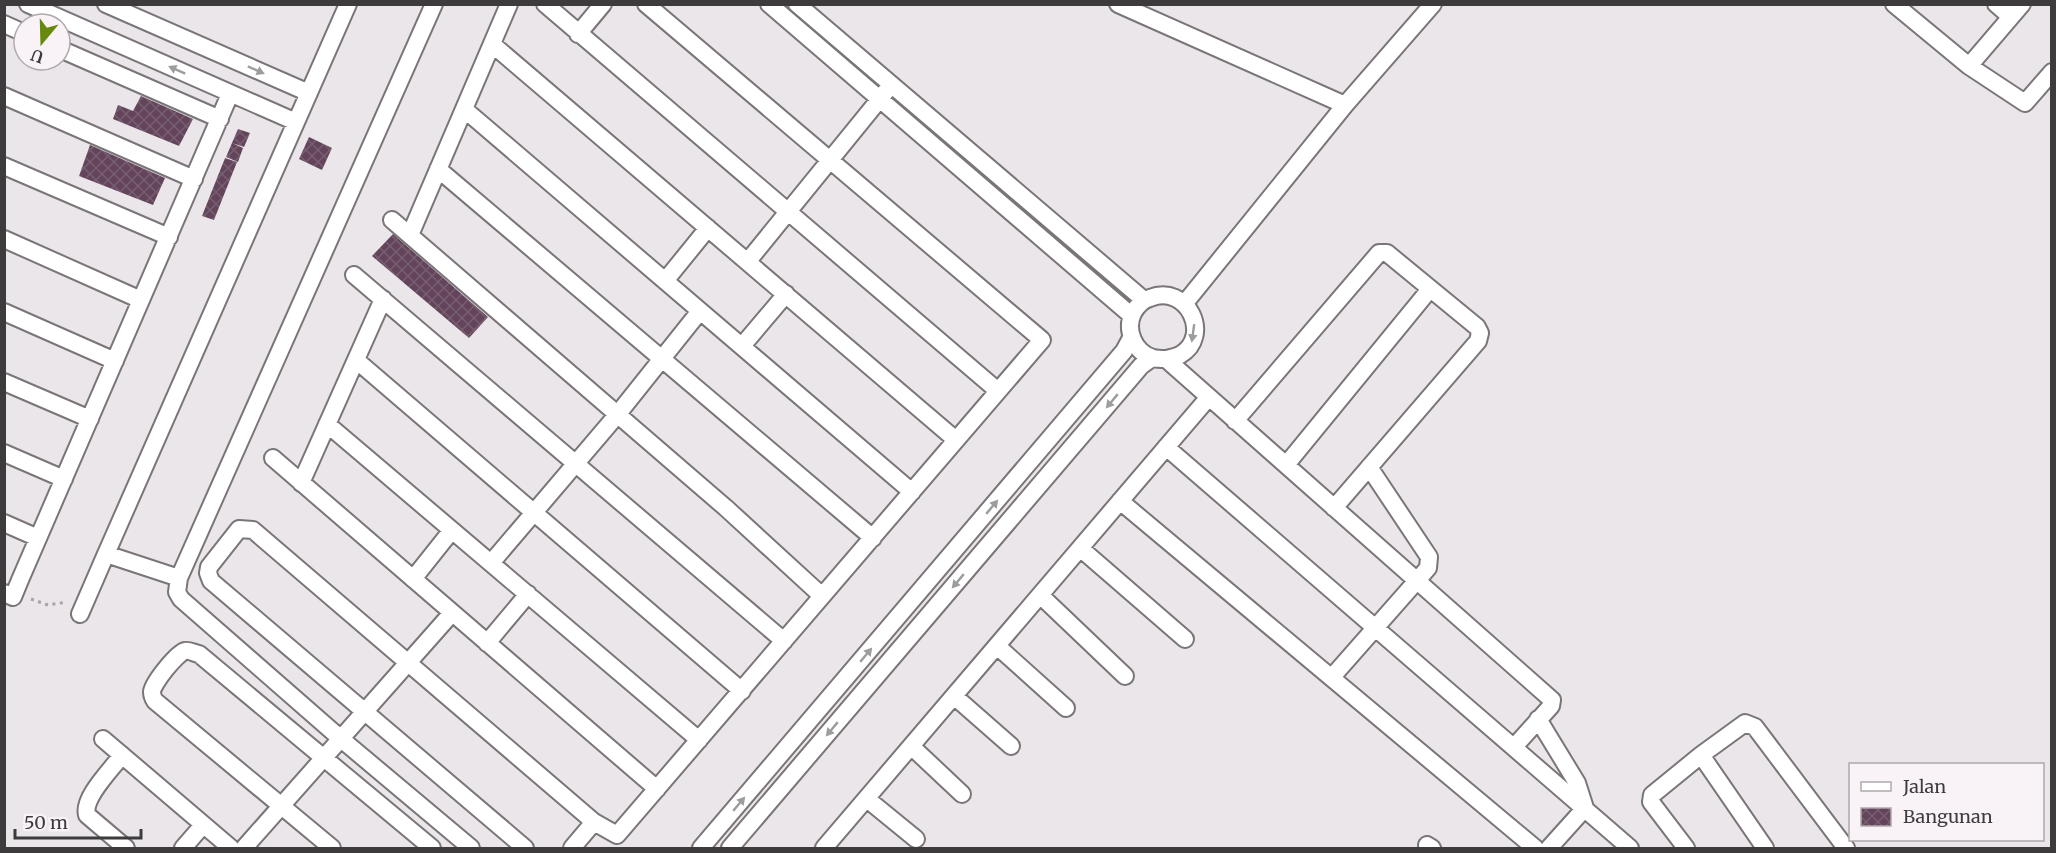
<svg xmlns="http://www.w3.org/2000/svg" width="2056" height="853" viewBox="0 0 2056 853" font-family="Merriweather,serif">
<defs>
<pattern id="building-cross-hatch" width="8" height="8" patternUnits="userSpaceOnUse" patternTransform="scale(1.5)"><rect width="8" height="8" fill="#63445b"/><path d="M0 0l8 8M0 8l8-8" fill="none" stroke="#775e70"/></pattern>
</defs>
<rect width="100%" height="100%" fill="#ebe6ea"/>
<!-- building -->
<path fill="url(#building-cross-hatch)" d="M141,96L193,119L179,146L113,119L118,105L133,111Z
M238,129L250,133L244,147L232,143Z
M309,137L332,148L322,170L299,159Z
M232,143L243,148L238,162L226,157Z
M90,145L165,178L153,205L79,176Z
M225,158L237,162L214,220L202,216Z
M393,234L488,317L469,338L372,256Z"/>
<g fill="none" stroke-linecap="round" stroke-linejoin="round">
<!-- minor casing -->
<g stroke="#7a7578" stroke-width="20">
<path id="minor" d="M28,4L296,122
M106,4L309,93
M434,4L179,578L177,592L181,599L340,738L471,848
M545,4L998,391
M769,4L1132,316
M797,4L1144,300
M1118,4L1345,105
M1894,4L1969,66L2025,103L2052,72
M1996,4L2011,17
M4,24L24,33
M578,34L603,4
M492,44L956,440
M60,49L220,119
M1969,66L2022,4
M4,96L194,179
M464,109L912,492
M4,166L169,237
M438,169L873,538
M392,220L726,508L822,596
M410,235L509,4
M4,239L141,300
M748,261L887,90
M354,275L784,641
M665,281L708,228
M1185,303L1345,105L1433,4
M4,312L115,361
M742,346L786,294
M1166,359C1171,358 1176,357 1180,355C1213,336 1187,283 1150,298C1142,300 1137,306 1133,313C1125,330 1134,352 1153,358C1157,359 1162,359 1166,359L1552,700L1551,706L1514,747
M356,360L742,691
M4,382L90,419
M1235,421L1379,253H1387L1477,327L1480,333L1478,341L1334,508
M327,424L699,740
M1166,447L1630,848
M4,453L64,479
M273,458L657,789
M1286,465L1430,289
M301,483L383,299
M1120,501L1535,848
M4,523L38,538
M1080,548L1185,639
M106,554L348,4
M491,563L617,415L700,311
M413,579L452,530
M4,593L13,597L20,580L230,94
M1040,595L1125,676
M80,614L106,554L179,578
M487,643L528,594
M997,646L1066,708
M1332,677L1428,568L1429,557L1369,467
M954,696L1011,746
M1538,719L1577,783L1585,808L1549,848
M103,739L231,848
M911,746L962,794
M122,755C112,769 82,798 87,815L126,848
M1701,755L1765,848
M867,799L916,839
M1427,845L1432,848
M183,848L203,825
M244,848L452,613
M332,848L155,701C153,698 152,696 152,692C152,684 177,653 185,651C189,650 194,653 199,654L432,848
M525,848L211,581L208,573L209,567L239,529L253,530L594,822L617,835L1042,340L646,4
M572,848L594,822
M701,848L1124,351L1131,338
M730,848L1141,366L1152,358
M824,848L1209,397
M1686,848L1651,802L1652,795L1701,755L1745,723L1755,727L1846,848"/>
</g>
<!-- path -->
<path stroke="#a7a4a6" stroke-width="3" stroke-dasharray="3 4.5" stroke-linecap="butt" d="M31,599L48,605L67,602"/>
<!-- minor -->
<use href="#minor" stroke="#fff" stroke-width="16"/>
</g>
<!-- one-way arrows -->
<defs><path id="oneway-solid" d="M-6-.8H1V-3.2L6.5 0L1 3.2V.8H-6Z" transform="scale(1.5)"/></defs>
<g fill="#9e9d9e">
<use href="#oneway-solid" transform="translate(177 70) rotate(-156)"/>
<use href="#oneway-solid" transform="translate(256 70) rotate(24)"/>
<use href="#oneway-solid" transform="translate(1193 333) rotate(98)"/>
<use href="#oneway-solid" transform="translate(1112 401) rotate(130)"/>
<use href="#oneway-solid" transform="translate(992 507) rotate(-50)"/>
<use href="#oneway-solid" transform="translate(958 581) rotate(130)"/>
<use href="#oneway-solid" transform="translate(866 655) rotate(-50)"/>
<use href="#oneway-solid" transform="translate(832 729) rotate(130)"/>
<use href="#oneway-solid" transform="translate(739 804) rotate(-50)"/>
</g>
<!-- border -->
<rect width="2056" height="853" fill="none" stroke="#3d3b3c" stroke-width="12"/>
<!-- legend -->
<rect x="1849" y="763" width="195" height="78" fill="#f9f3f7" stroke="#aea9ac" stroke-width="1.5"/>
<rect x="1861" y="782" width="30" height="9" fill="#ffffff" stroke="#aea9ac" stroke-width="1.5"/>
<text x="1903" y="793" font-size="18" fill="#3d3b3c">Jalan</text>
<rect x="1861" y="808" width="30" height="18" fill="url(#building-cross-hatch)" stroke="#aea9ac" stroke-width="1.5"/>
<text x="1903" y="823" font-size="18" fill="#3d3b3c">Bangunan</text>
<!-- north arrow -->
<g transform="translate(42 42) rotate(199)"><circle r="28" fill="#f9f3f7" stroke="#aea9ac" stroke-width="1.5"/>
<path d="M0-4.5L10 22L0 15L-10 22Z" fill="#67890c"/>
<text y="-9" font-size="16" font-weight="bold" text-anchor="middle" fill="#3d3b3c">U</text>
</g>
<!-- scale -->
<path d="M15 829v9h126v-9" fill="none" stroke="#3d3b3c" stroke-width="3"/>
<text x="24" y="829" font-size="18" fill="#3d3b3c" stroke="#f9f3f7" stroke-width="4.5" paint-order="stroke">50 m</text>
</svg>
